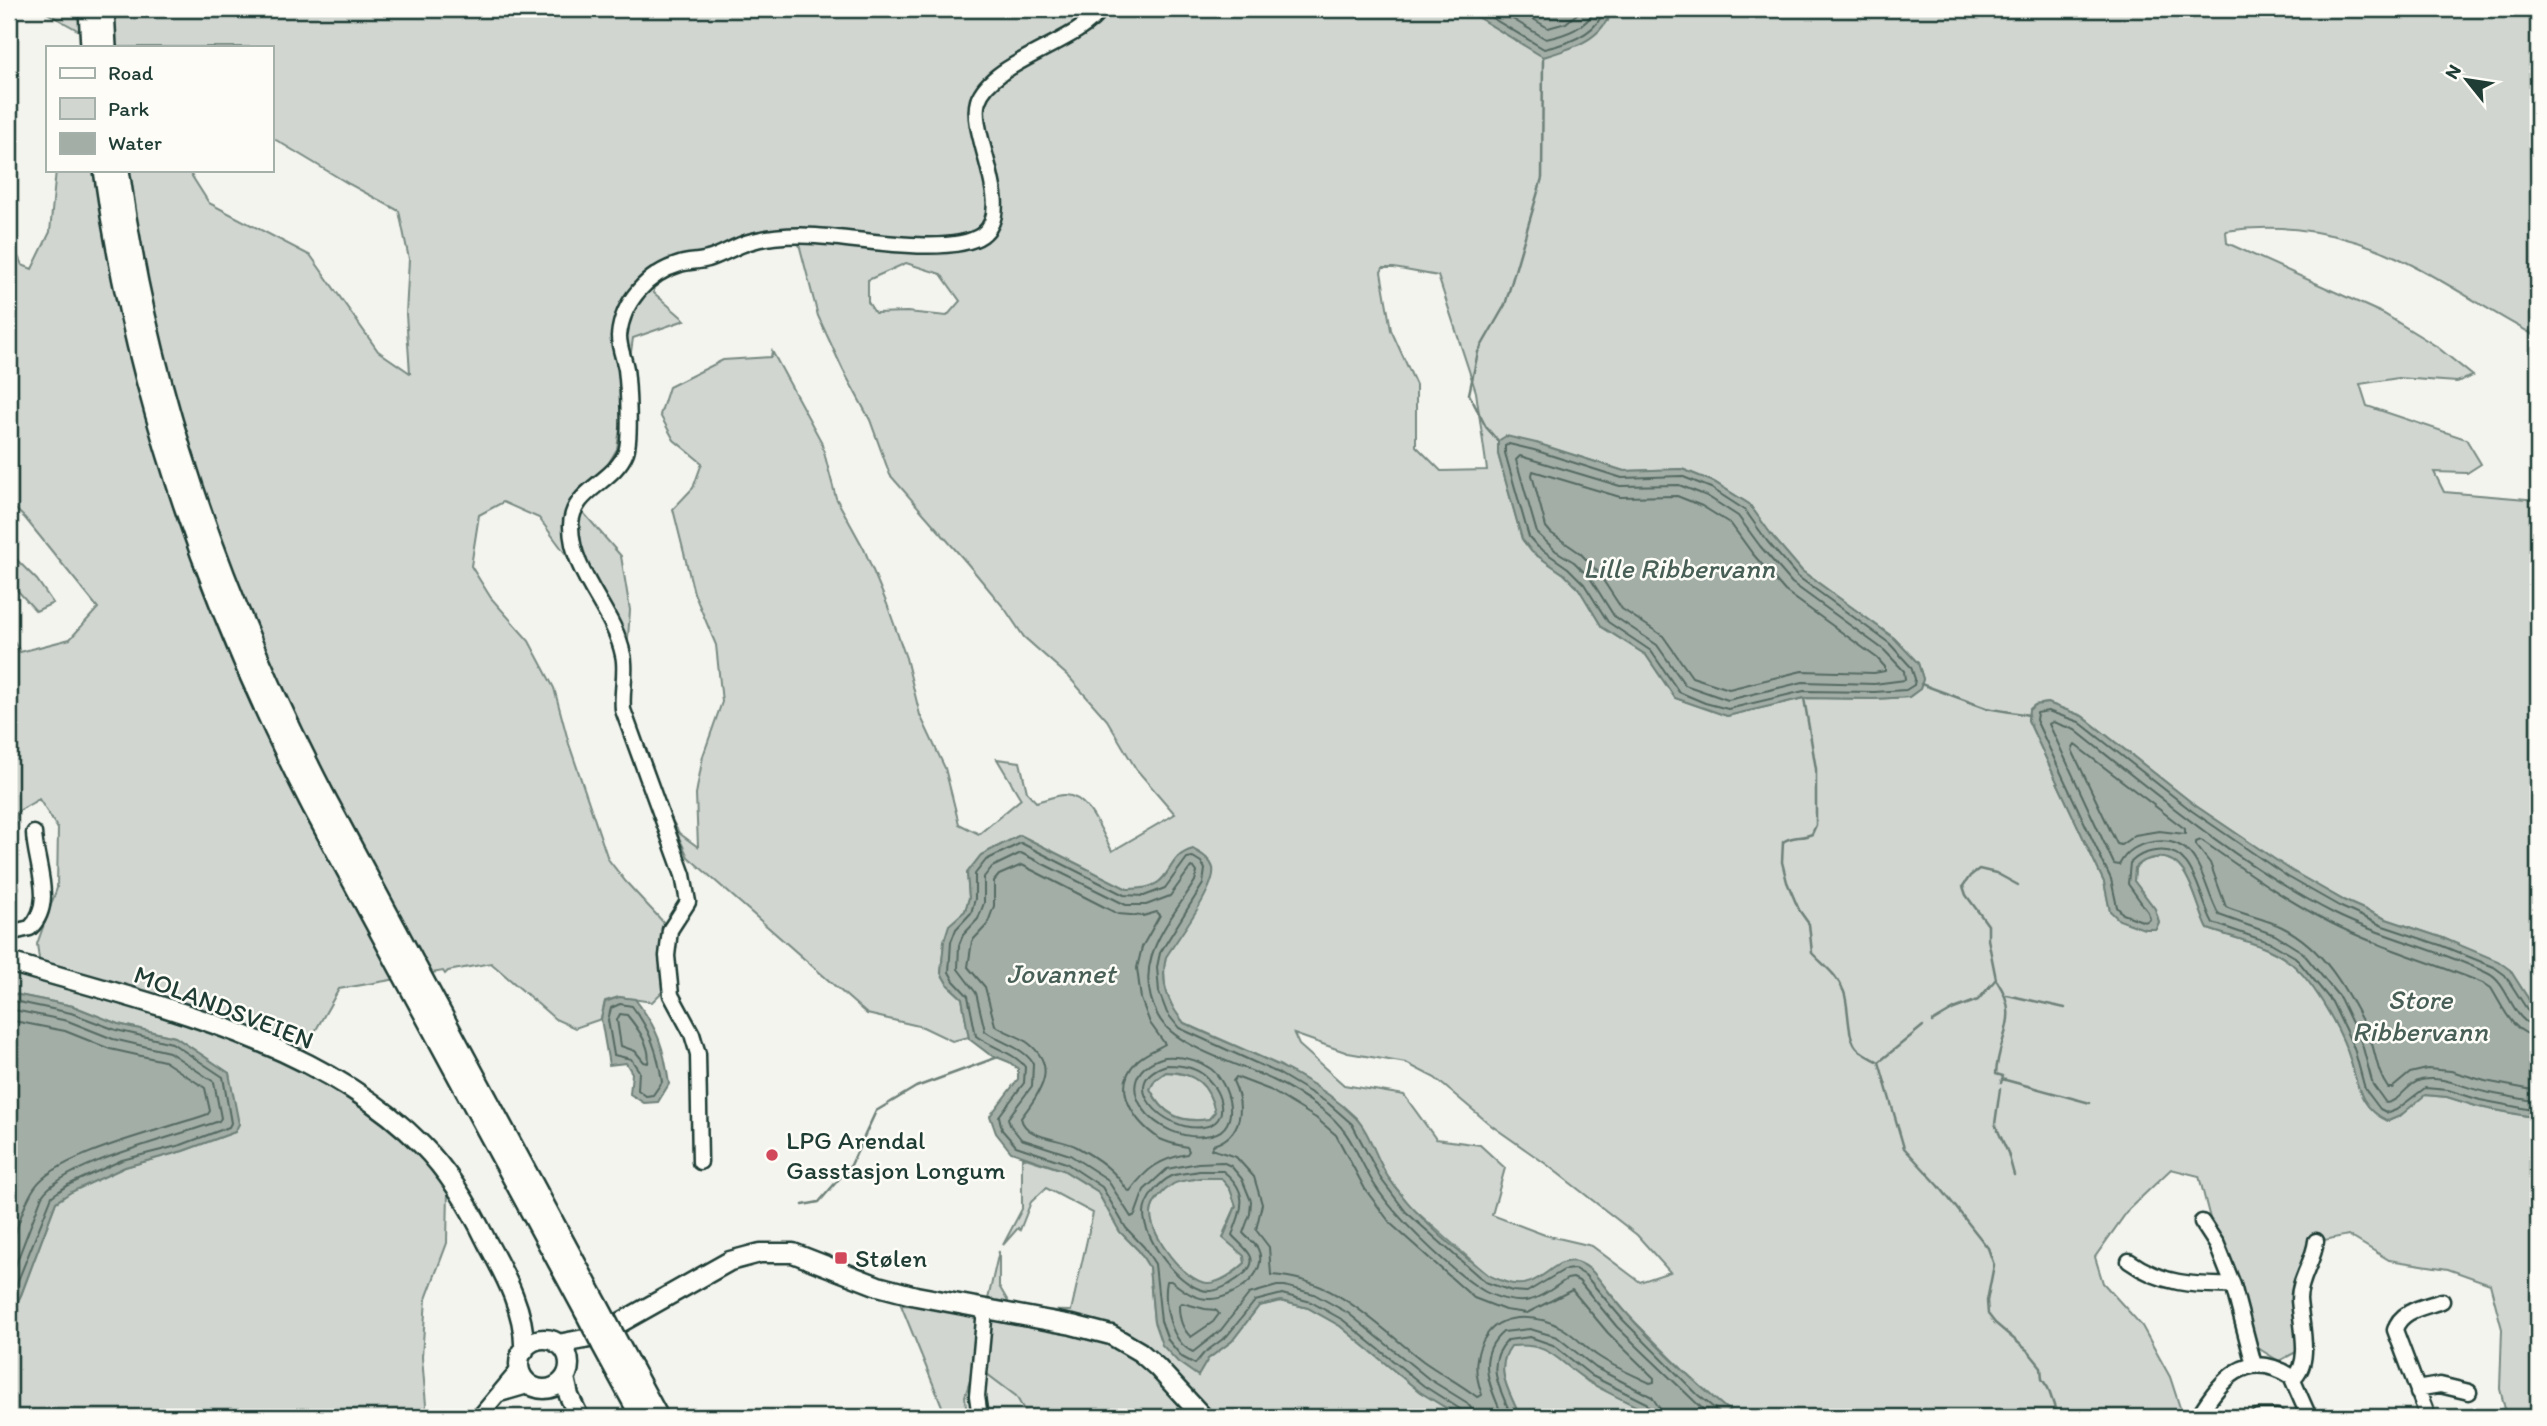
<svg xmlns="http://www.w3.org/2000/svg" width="2547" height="1426" viewBox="0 0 2547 1426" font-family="Itim,sans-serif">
<rect width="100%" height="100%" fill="#f4f4ef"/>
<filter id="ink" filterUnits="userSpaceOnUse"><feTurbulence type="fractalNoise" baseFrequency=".0143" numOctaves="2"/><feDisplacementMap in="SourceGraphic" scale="14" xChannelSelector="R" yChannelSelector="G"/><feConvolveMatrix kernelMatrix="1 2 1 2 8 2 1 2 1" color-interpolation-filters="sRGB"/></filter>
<g filter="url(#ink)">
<!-- built -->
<path fill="#e2e5df" d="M975,1364L1016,1396L1028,1417H967L965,1396Z"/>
<!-- green -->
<path fill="#d1d6d1" stroke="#788a82" stroke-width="2" fill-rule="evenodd" d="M40,9H1464L1497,27L1608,21L1611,9H2538V337C2491,313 2447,281 2398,258C2345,233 2285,222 2226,231L2227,243L2384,314L2436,346L2473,376L2457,382L2398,378L2360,384L2367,406L2466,439L2481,464L2467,473L2434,472L2444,492L2538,500V1014L2510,970L2443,938L2386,919L2343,900L2292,871L2196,806L2082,716L2048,703L2035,705L2029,710L2028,720L2104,882L2110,911L2156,928L2159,922L2155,909L2134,881L2135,868C2142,861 2145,860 2154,858C2190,852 2195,905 2208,929C2234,938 2265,944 2288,961C2311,977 2337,1024 2347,1050C2358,1079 2356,1107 2389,1121L2400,1116L2424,1095L2447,1097L2479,1107L2538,1118V1417H2507L2500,1389L2502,1329L2490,1284L2448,1269L2389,1260L2348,1235L2324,1240L2303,1292L2298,1351L2279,1361L2253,1345L2242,1286L2214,1234L2199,1176L2171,1169L2129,1209L2095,1257L2103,1283L2142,1326L2170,1377L2183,1417H1736L1703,1390L1628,1315L1590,1269L1562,1264L1527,1285H1513L1489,1276L1411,1207L1387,1176L1357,1119L1281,1066L1184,1023L1173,1009L1165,989L1164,968L1174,862C1160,885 1155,890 1127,889L1020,835L981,855L967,873L969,898L965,911L950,925L944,941L941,973L948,985L962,998L969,1037L952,1041L923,1027L867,1014L688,857L663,803L679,833L698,847L696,794L703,756L722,702L716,645L694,593L673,509L693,488L702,463L674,440L660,415L669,387L723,360L771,357L772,351L821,441L836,498L864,549L887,604L906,658L920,715L945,768L959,824L979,834L1021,799L997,759L1020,762L1027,792L1036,802C1044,800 1054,796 1063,795C1088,793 1102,833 1112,851L1175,814L1136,769L1107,720L1069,677L1024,637L1005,609L967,563L890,475L870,420L843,370L818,316L798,240H757L652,278L654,293L685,320L633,338L617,449L581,510L621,556L630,610L628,638L539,518L503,502L479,515L471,566L491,598L529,641L554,688L569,744L608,859L626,882L666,925L671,983L652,1002L619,997L605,1001L601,1019L575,1028L555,1019L491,963L448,971L445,974L443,971L339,989L299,1060L426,1153L448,1190L447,1243L426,1299L422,1357L427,1417H9V1318L21,1295L56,1202L71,1192L125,1167L183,1151L235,1132L229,1073L175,1037L118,1024L73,1006L9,993V967L40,966L37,944L57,888L58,829L39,799L17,812L11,847L19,888L9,913V633L20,652L70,639L98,608L25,518L9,503V237L22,265L32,269L50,232L56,170H188L209,203L311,256L378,351L410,373L406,314L409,259L399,211L349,184L271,137V47H108ZM906,263L941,274L960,301L947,316L907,312L875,313L868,302V280ZM1383,268H1394L1438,276L1476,392L1487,470L1441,471L1416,446V385L1391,330L1381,272ZM1536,443L1624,471L1682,469L1714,482L1749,504L1773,537L1802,571L1894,638L1918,663L1923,679L1920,689L1909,697L1874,699L1804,698L1727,716L1675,698L1646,655L1602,627L1579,589L1564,574L1532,552L1522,539L1498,454ZM1294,1034L1348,1053L1406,1063L1435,1078L1492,1126L1546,1164L1637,1235L1670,1272L1640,1282L1592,1246L1545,1235L1492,1215L1505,1168L1480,1145L1436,1139L1404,1095L1344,1085L1299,1045Z
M9,552L37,580L53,603L36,611L9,581Z
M1166,1072C1196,1073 1209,1084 1215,1112L1209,1119C1180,1123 1164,1115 1150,1089L1155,1080Z
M1022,1157L1063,1170L1097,1191L1120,1232L1139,1251L1149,1267L1154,1322L1198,1375L1208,1359L1232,1341L1259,1306L1281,1301L1308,1308L1340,1326L1420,1392L1461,1417H1028L1016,1396L975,1365L965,1396L967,1417H941L944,1411L901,1305L986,1308L999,1251V1286L1013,1310L1071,1311L1093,1213L1046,1188L1031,1202L1020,1230L1018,1228L1003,1245L1022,1209Z
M1200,1178H1221L1230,1189L1236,1206L1224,1232L1244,1256L1245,1263C1236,1271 1224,1280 1212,1283C1188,1289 1150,1237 1151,1214C1151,1202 1164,1190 1173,1184C1180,1180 1192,1180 1200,1178Z
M1529,1344L1550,1351L1588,1382L1642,1409L1647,1417H1520C1510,1392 1493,1370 1511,1346Z"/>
<!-- water -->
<path fill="#a3aea7" stroke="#6e8179" stroke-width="2" fill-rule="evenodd" d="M1464,9H1611C1604,40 1570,49 1543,57Z
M1506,436L1536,443L1624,471L1682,469L1714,482L1749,504L1773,537L1802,571L1894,638L1918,663L1923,679L1920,689L1909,697L1874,699L1804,698L1727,716L1675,698L1646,655L1602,627L1579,589L1564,574L1532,552L1522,539L1498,454V441Z
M2048,703L2082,716L2196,806L2292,871L2343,900L2386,919L2443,938L2498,961L2510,970L2538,1014V1118L2479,1107L2447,1097L2425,1095L2400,1116L2388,1121C2356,1107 2358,1079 2347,1050C2337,1024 2311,977 2288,961C2265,944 2234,938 2208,929C2195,905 2190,852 2154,858C2145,860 2142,861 2135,868L2134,881L2155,909L2159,922L2156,929H2144L2119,920L2110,911L2104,882L2028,720L2029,710L2035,705Z
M1020,835L1127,889C1179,890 1160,858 1193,849C1201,854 1210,858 1213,868C1217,887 1177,939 1166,957C1160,982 1168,1004 1184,1023C1242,1051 1309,1071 1355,1117C1370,1132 1376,1159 1388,1177C1413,1214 1450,1246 1486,1273C1491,1278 1498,1279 1505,1282C1541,1294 1551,1255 1577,1262C1592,1266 1602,1284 1611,1295C1648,1340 1692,1380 1736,1417H1647L1642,1409C1624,1400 1605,1392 1588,1381C1557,1362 1552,1342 1511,1346C1493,1370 1510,1392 1520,1417H1461L1420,1392L1340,1326L1308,1308L1281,1301L1259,1306L1232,1341L1208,1359L1198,1376L1178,1362L1162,1345L1154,1322L1149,1267L1139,1251L1120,1232L1097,1191L1063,1170L1011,1152L996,1133L990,1116L1018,1079V1069L1009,1062L989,1054L969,1039L962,998L948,985L941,973L944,941L949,925L965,911L969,898L967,873L981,855ZM1166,1072C1195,1072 1209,1084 1215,1112L1209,1119C1181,1124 1163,1115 1150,1089L1155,1080ZM1200,1178H1221L1230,1189L1236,1206L1223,1238L1244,1256L1245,1263C1236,1272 1220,1284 1207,1283C1184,1281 1151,1237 1151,1214C1151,1202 1164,1190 1173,1184C1180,1180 1192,1180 1200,1178Z
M9,993L73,1006L118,1024L175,1037L229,1073L239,1124L235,1132L183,1151L125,1167L71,1192L56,1202L21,1295L9,1318Z
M619,997L635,999C658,1029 664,1047 669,1084L658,1102L644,1103L630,1094L632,1073L626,1063L609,1065L601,1019L605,1002Z"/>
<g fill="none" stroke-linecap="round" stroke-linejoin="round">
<!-- shore -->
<path stroke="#546a62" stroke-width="2" d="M1477,9L1544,49C1567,44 1598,34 1604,9
M1496,9L1546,39C1565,35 1587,28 1595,9
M1517,9L1548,28L1566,23L1583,9
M1509,444L1534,450L1622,478L1681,476L1711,488L1745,510L1767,541L1797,576L1889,643L1911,667L1915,679L1914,685L1906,690L1874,692L1804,691L1728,709L1705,703L1679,692L1651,651L1608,622L1584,584L1568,568L1538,547L1529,537L1505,453V446Z
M1520,456L1620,486L1679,485L1707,496L1738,516L1760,546L1792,583L1884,650L1904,671L1905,680L1874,684L1803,682L1728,700L1685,685L1657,645L1614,616L1590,578L1574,562L1556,551L1537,533L1516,460Z
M1533,471L1620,497L1677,496L1702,506L1731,524L1752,553L1785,591L1877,658L1885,667V671L1874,673L1802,671L1729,689L1692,677L1663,636L1622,609L1597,571L1580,553L1551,533L1546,527L1532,475Z
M2075,745L2185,829V834L2159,831L2135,835L2121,845L2117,844L2072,750Z
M1022,865L1118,914L1143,916L1157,912L1160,915L1142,947L1137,968L1141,999L1150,1023L1165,1044C1157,1049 1145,1053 1137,1061C1110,1088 1134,1122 1160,1139C1168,1143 1178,1145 1187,1147L1189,1151L1187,1154C1160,1159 1147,1168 1130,1191L1127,1190C1115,1170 1097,1158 1077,1147C1061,1138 1025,1139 1021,1118C1041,1091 1061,1065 1024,1040C1014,1034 1004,1032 995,1025L985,987L968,967L972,941L987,925L994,906V881L999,875Z
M9,1000L71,1013L116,1030L172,1043L223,1077L231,1123L229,1127L181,1145L122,1160L68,1185L52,1196L9,1303
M620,1004L632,1006C650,1029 658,1053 662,1082L653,1095L646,1096L638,1090L639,1071L631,1059L614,1055L608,1020L611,1008Z
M9,1009L68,1021L113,1039L169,1052L214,1082L221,1118L219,1121C179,1136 63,1163 42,1196L9,1282
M620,1014L627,1015C637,1027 652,1047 648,1063L644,1062L635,1051L621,1046L617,1020Z
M2538,1017L2530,1014L2505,975L2494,967L2440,945L2383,926L2339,906L2288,877L2192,811L2079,722L2048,711L2037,713L2036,720L2111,879L2117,907L2123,914L2145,922L2150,919L2148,912L2128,884L2130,863C2138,855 2144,853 2155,851C2195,844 2198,897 2213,923L2271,943L2295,957L2332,1002L2354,1048L2365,1089L2380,1109L2388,1113L2396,1110L2425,1088L2448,1090L2480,1100L2538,1111
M9,1020L65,1031L110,1049L164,1061L205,1088L210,1111L208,1114C167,1129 58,1153 35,1187C23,1204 16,1233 9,1252
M2538,1026C2512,1024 2510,985 2489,974C2440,949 2385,939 2335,914C2241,866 2158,796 2075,730L2053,722L2049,724L2114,864L2119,865C2127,850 2137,845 2153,842C2201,834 2202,886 2219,915L2275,935L2302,952L2340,998L2362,1044L2373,1085L2386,1103C2400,1102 2407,1083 2421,1080C2442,1075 2465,1088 2485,1092C2503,1096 2520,1098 2538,1102
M2538,1036C2513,1035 2503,1007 2491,988L2485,984C2434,963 2380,948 2331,923C2285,900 2243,869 2201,840L2196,842V845L2210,863L2226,907C2244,915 2264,918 2282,927C2324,948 2348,991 2368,1033C2376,1050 2376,1072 2388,1088H2392L2410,1073L2427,1069L2451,1071L2485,1081L2538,1091
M1165,1057C1181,1056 1197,1059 1211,1069C1229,1083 1243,1128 1211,1135C1154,1147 1100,1076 1165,1057Z
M1167,1065C1181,1065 1197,1067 1207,1078C1222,1093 1231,1123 1203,1127C1164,1133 1114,1081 1167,1065Z
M1236,1077L1270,1090L1316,1118L1336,1135L1365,1189L1391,1224L1474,1298L1505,1310L1527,1313L1572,1290L1608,1333L1654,1378V1382L1650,1383C1634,1375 1616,1368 1601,1358C1587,1350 1576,1336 1562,1328C1541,1316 1505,1311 1488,1333C1473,1353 1474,1372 1482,1395L1477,1397C1461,1384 1441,1374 1423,1361C1375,1324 1336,1278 1271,1275L1269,1247L1256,1230L1262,1204L1254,1177L1236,1157L1211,1149L1213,1145C1243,1136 1245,1106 1233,1081Z
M1199,1171H1223C1250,1192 1242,1209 1232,1235C1242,1247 1262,1257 1245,1273C1237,1280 1222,1290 1211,1291C1183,1293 1144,1241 1144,1214C1144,1200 1159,1182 1172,1176C1180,1173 1191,1173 1199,1171Z
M1182,1303L1205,1309L1216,1310L1219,1314L1213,1322L1191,1337C1182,1329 1179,1318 1179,1306Z
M1464,1417L1460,1409L1424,1386L1343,1320L1311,1302L1282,1294L1255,1301L1227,1336L1204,1353L1195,1364L1182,1357L1168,1340L1161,1321L1155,1264L1144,1247L1126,1228L1102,1187L1066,1163L1016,1146L1002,1130L999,1116L1024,1083L1025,1067C1015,1053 991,1047 976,1036L968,996L954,981L949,972L951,942L956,929L971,913L975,899V874L986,860L1021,843L1124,895L1144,896L1165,888L1187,858L1193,857L1201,862L1205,869L1203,884L1160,953L1157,967L1159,992L1167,1013L1179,1028L1278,1073L1328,1103L1352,1124L1381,1179L1406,1212L1485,1282L1512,1291L1527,1292L1564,1270L1575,1269L1585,1275L1623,1320L1698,1395L1725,1417
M1472,1417L1471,1408L1466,1402L1429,1379L1348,1313L1314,1294L1285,1286H1277L1249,1294L1221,1330L1193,1352C1170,1342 1163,1303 1167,1281H1171C1183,1290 1195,1300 1211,1299C1232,1299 1270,1274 1258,1249C1255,1243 1248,1239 1243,1233L1250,1214L1251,1201L1242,1179L1231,1166L1222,1162L1198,1163L1167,1169L1144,1190L1135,1215L1131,1217L1107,1179L1070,1155L1021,1139L1010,1125L1008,1118L1032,1086L1033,1063C1022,1046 1000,1043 985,1031L976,993L958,969L959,945L963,935L978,919L984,903V877L992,867L1021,853L1126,905H1146L1170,896L1191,867L1194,868L1197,872L1195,881C1168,925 1130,962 1158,1016C1174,1047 1241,1065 1273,1080C1290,1088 1308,1099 1323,1110C1352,1132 1356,1155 1374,1184C1394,1216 1447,1267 1479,1288C1492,1297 1516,1304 1530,1300C1543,1297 1556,1286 1567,1279L1573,1278L1579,1281L1617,1327L1711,1417
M1503,1417C1491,1389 1474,1357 1503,1332L1530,1329L1557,1337L1596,1368L1652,1397L1660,1409L1661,1417
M1512,1417C1501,1390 1483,1365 1508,1340L1530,1337L1553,1345L1592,1376L1646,1403L1653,1417"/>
<!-- stream -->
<path stroke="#6e8179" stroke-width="2.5" d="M1498,441L1486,427L1469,394L1478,352L1505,305L1542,178L1543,57
M1921,684L1986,708L2029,715
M1804,698L1816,769V825L1812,834C1801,839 1793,835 1783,842L1782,862L1787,882L1799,910L1809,924L1812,953C1824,966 1837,974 1844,992C1850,1008 1846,1040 1859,1050C1865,1055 1872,1058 1879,1062L1904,1148L1939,1186L1988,1248L1994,1265L1987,1301L1988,1314L1995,1323L2028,1351L2041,1367L2042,1379L2048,1388L2058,1417
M1997,981C2022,1019 1998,1036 1996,1074L2003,1076L2001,1083
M2007,995L2065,1008
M1932,1022L1954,1009L1978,1000L1996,979L1988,939V925L1966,895L1963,886L1970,876L1979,869L1996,873L2018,885
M1879,1062L1923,1026
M2002,1079L2090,1103
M2000,1089L1995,1124L2008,1153L2014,1175
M803,1205L819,1202L851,1165L876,1111L916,1087L998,1057"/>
<!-- minor casing -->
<g stroke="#1f3d34" stroke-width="19">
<path id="minor" d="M9,933L30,928C56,903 35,863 34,833
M700,1162L698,1054L692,1034L671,995L667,956L670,930L688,902L683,875L623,710C621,693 627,670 623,655C614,610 571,574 571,526C571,490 614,483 626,452C631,438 628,385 626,369C624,358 619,348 619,336C622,302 648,273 680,264C689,261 699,262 708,259C722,255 735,246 749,242C769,236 795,235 816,236C854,238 951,257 982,235C1017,209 968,134 978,101C991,61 1079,43 1101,9
M2202,1222L2217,1245L2233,1285
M2129,1261C2161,1284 2194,1286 2233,1285L2254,1365
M2293,1379C2313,1363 2300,1321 2299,1299C2299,1279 2314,1261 2316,1241
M2418,1393L2422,1388L2440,1385L2469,1392
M500,1394L531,1385
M479,1417L520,1368
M980,1417L977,1396L985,1309
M2198,1417C2220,1380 2246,1348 2291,1376L2309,1417
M2258,1417H2277
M2428,1417L2395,1330C2400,1310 2425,1307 2442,1301"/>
</g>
<!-- major casing -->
<g stroke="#1f3d34" stroke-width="23">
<path id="major" d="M9,962C147,1003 318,1039 422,1145C450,1173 470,1207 487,1242C505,1275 526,1313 524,1351
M519 1364a25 25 0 1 1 50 0a25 25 0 1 1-50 0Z
M558,1344L595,1337L730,1261L760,1253H793L878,1286L916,1296L1072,1325L1111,1335L1140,1352L1157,1367L1203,1417
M565,1378L569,1396L579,1417"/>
</g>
<!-- highway casing -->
<g stroke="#1f3d34" stroke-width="24">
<path id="highway" d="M89,9L91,47
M104,9L106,47
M104,170C135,394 209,606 312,806L585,1312
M119,170C148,388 222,598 323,793L598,1305
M615,1337L658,1417
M602,1345L641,1417"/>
</g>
<!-- minor -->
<use href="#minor" stroke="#fdfcf7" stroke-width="14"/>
<!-- major -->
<use href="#major" stroke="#fdfcf7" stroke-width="18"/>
<!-- highway -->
<use href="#highway" stroke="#fdfcf7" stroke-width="19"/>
<!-- highway-bridge casing -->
<g stroke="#1f3d34" stroke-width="24" stroke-linecap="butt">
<path id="highway-bridge" d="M598,1305L615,1337
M585,1312L602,1345"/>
</g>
<!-- highway-bridge -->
<use href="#highway-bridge" stroke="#fdfcf7" stroke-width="19"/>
</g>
</g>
<!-- markers -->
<g fill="#d1495b" stroke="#fdfcf7" stroke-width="2.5">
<circle cx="772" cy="1155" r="7"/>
<rect x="834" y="1251" width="14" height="14" rx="3.5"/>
</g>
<g text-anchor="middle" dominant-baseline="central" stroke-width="5" stroke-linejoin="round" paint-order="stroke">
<!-- street labels -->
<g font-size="26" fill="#1f3d34" stroke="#fdfcf7">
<text transform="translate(224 1007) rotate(21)">MOLANDSVEIEN</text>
</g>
<!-- poi labels -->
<g font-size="26" fill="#1f3d34" stroke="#fdfcf7" text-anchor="start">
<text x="786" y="1140">LPG Arendal<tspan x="786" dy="30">Gasstasjon Longum</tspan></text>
<text x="855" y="1258">Stølen</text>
</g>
<!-- water labels -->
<g font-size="28" font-style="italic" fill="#475f56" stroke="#fdfcf7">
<text x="1679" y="568">Lille Ribbervann</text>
<text x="1061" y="973">Jovannet</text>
<text x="2420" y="999">Store<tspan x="2420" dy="32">Ribbervann</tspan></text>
</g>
</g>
<!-- margin -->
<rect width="2547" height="1426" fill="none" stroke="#fdfcf7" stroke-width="35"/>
<rect x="18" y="18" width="2512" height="1391" fill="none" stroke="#1f3d34" stroke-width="2.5" filter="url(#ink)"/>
<!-- legend -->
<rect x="46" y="46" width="228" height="126" fill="#fdfcf7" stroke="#a4b0a9" stroke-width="2"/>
<rect x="60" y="68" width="35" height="10" fill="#fdfcf7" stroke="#a4b0a9" stroke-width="2"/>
<text x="108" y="80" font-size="21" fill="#1f3d34">Road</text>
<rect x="60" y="98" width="35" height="21" fill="#d1d6d1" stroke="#a4b0a9" stroke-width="2"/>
<text x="108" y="116" font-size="21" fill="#1f3d34">Park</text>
<rect x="60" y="133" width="35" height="21" fill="#a3aea7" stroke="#a4b0a9" stroke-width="2"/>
<text x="108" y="150" font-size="21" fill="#1f3d34">Water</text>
<!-- north arrow -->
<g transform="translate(2467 80) rotate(300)" stroke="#fdfcf7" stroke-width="5" paint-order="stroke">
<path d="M0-5L12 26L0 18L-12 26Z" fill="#1f3d34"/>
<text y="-10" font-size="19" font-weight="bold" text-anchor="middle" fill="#1f3d34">N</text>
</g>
</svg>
